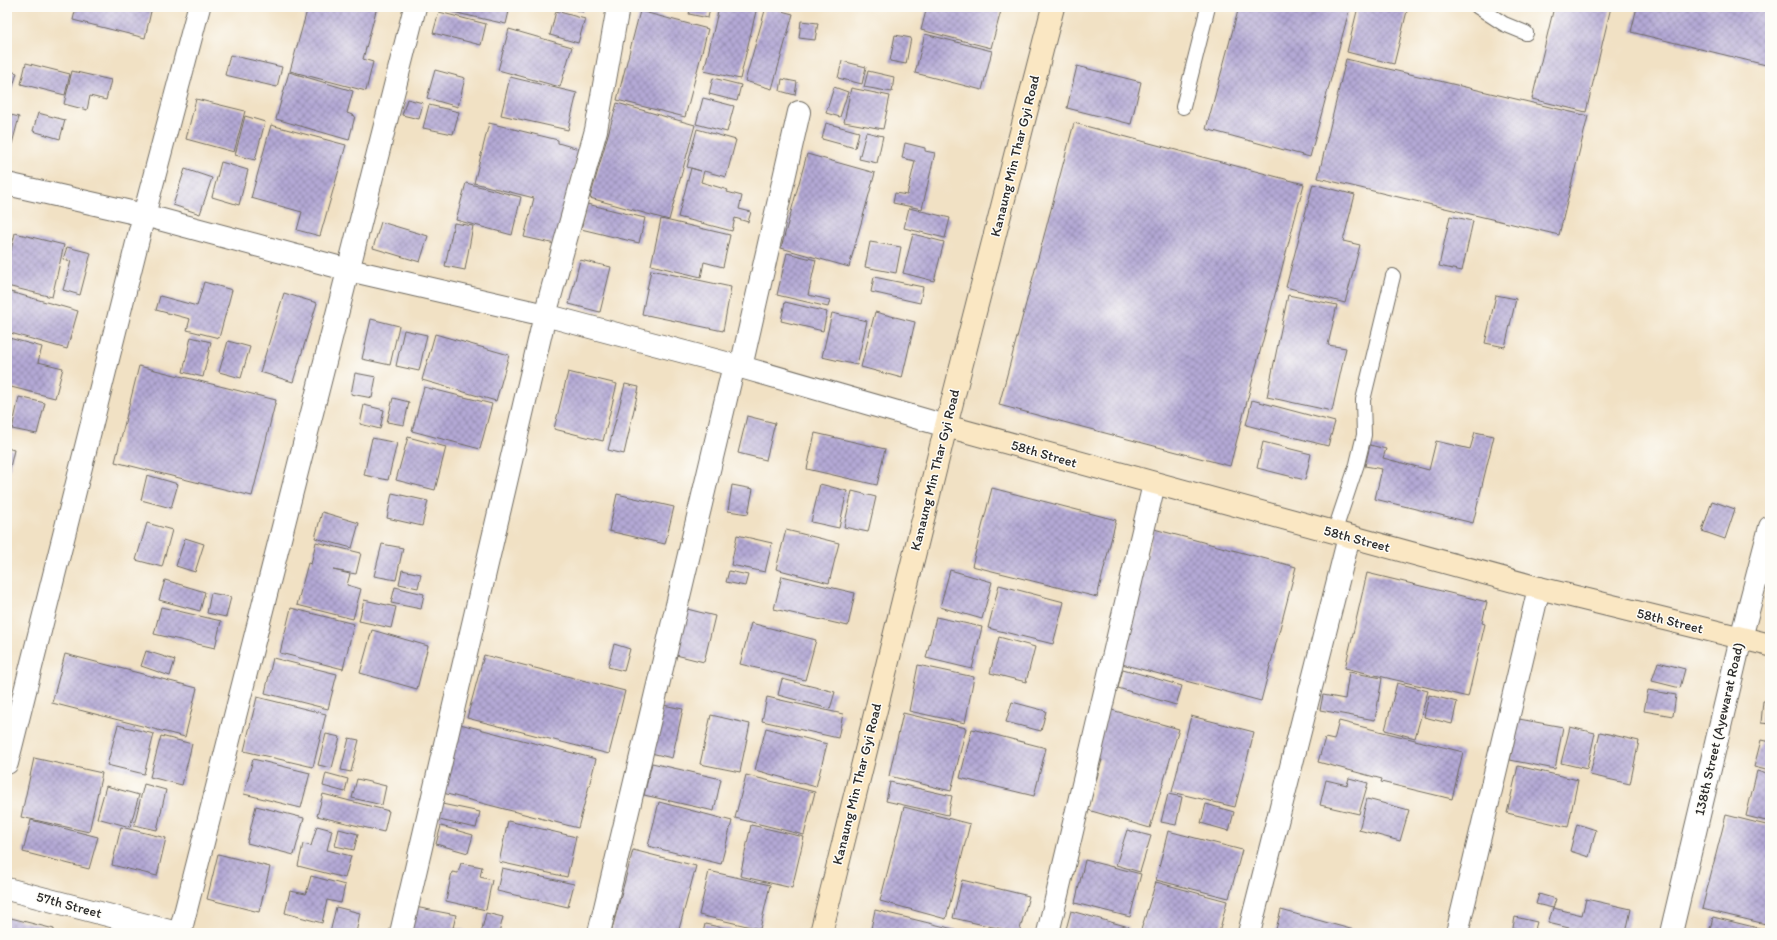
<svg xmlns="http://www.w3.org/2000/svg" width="1777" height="940" viewBox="0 0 1777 940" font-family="Itim,sans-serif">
<defs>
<pattern id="building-cross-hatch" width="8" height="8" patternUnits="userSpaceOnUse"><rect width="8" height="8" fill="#b4a9d5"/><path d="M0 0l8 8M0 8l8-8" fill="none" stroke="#938aad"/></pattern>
</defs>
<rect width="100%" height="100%" fill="#fdfcf7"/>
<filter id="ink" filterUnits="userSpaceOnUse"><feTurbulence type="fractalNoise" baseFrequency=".025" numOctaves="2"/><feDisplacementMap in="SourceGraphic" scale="8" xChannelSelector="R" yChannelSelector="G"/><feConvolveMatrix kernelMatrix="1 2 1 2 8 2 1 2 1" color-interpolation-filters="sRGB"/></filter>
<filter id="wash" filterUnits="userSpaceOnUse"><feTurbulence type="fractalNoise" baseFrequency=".012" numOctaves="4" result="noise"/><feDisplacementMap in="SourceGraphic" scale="16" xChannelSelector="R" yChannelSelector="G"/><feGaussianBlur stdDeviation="0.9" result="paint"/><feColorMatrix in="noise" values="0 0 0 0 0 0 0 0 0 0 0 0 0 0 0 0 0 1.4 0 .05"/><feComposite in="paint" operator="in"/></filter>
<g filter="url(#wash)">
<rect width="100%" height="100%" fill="#f1e1c4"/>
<g id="blocks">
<!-- building -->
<path fill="url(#building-cross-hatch)" d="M76,7H152L145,38L73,20Z
M308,7H377L363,59L373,62L366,91L290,71Z
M449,7H510L506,24L448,11Z
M568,7H584L583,12Z
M691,7H710L708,18L689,14Z
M719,7H757L740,79L704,71Z
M766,7L793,14L772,89L745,81Z
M927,7H1002L991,48L921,30Z
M1239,7H1350L1310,157L1206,129Z
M1358,7H1408L1394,64L1347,52Z
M1554,7H1611L1586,112L1532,99Z
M1637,7H1770V66L1631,32Z
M556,11L585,19L578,43L550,35Z
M640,11L708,29L685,117L617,100Z
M439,12L486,24L481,45L433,33Z
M801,21L818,23L815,40L799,38Z
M509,29L572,47L560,87L498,70Z
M925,34L992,51L982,90L915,73Z
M895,35L911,38L906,64L890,61Z
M230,55L282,67L277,87L225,75Z
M1346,59L1588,116L1559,235L1318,178Z
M842,61L866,67L862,84L838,78Z
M26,63L70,74L65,95L21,84Z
M1077,66L1141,82L1131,124L1067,108Z
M7,70L17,73L7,106Z
M435,70L465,78L458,107L427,98Z
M72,71L111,80L106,100L90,96L87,110L64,104Z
M868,71L894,77L892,92L864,87Z
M289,72L353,91L347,113L355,116L349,140L276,119Z
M510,77L577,93L568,130L501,115Z
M713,78L741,85L737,101L709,94Z
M782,79L797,82L795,95L780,91Z
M834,87L848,92L840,117L826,113Z
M851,88L890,96L883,129L844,122Z
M703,98L734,106L727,132L696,124Z
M196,99L245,111L234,152L186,139Z
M407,99L423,103L419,119L402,115Z
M617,103L695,125L669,220L590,198Z
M429,105L459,112L453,134L423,128Z
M38,113L65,120L60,139L33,131Z
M7,114L19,117L12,144L7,142Z
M245,116L265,122L255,160L235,155Z
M489,123L558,140V143L579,149L555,244L524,237L534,198L474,183Z
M826,123L859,132L855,148L822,139Z
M1074,123L1304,184L1230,466L999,405Z
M271,125L346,145L320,236L297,230L302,212L251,198Z
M697,129L736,140L726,177L704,171L701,182L728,190L727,192L742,196L739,209L751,212L748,222L735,218L732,231L678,217L691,168L701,171L687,167Z
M866,132L883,136L877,163L859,159Z
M905,143L925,148V151L935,153L922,209L893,203L895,193L907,195L915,161L902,158Z
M807,154L875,173L849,267L781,248Z
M221,162L248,170L239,205L212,197Z
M185,169L212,178L200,214L173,205Z
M466,183L521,197L512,235L456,220Z
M1313,184L1355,195L1343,241L1360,245L1345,303L1286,287Z
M587,204L645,218L639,243L581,229Z
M909,208L950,218L945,238L904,228Z
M1450,216L1473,221L1462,271L1439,266Z
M661,219L730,235L723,267L704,262L701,277L651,265Z
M381,222L428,236L420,262L373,248Z
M454,223L473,226L465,270L445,266Z
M15,233L64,245L52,297L7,286V267Z
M913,234L944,242L934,281L903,273Z
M870,242L901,247L896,273L865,267Z
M67,247L91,253L80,295L63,290L71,261L63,259Z
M787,253L816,260L808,295L830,300L828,307L777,295Z
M580,260L611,267L600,312L569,304Z
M651,270L731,287L723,331L642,314Z
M874,277L923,287L920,303L871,292Z
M204,282L232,290L219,338L187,330L190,319L156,310L160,296L197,306Z
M7,291L78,311L67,349L7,332Z
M284,293L317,303L293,382L260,372Z
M1288,295L1337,305L1328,345L1346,348L1332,411L1267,397Z
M1496,295L1516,299L1505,347L1485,343Z
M785,302L827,312L823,331L781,321Z
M875,312L915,322L902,378L861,367Z
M832,313L867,321L857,365L822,357Z
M371,319L399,326L390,365L362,359Z
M404,330L427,335L419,371L396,366Z
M435,334L509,355L496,401L422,380Z
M191,337L211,342L203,377L183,372Z
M9,338L42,347L38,362L63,368L55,398L7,386V346Z
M228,341L250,347L241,378L219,372Z
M139,366L276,400L252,496L115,462Z
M568,372L617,384L603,441L554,429Z
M355,373L376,377L372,398L351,394Z
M625,384L639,387L624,454L608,450Z
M424,387L492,404L480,449L412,431Z
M19,397L45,403L37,434L12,429Z
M393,398L409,402L404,425L387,422Z
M1252,400L1335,422L1328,446L1246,425Z
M364,405L384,410L380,429L360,424Z
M747,416L775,423L766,460L738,453Z
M1475,432L1494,436L1473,523L1375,499L1382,469L1365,466L1370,445L1386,449L1383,458L1429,470L1436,441L1470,449Z
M815,433L885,449L877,485L807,469Z
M408,437L446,447L435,490L396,480Z
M372,438L397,443L388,480L364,475Z
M1263,442L1311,454L1305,480L1257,468Z
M7,448L14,450L8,476H7Z
M147,475L178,484L171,508L141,500Z
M820,484L847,491L839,528L811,522Z
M732,485L753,489L748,514L728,511Z
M992,488L1116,520L1097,597L972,566Z
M852,491L876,497L868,532L844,527Z
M392,493L428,501L422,526L387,518Z
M617,494L674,507L665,544L609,531Z
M1712,501L1735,509L1725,539L1702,531Z
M322,512L359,523L352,548L315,538Z
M147,523L172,530L162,567L136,560Z
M1154,529L1296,567L1261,701L1118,663Z
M786,530L839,543L829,583L776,569Z
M737,535L772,543L765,572L731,565Z
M185,538L204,544L195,572L176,566Z
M316,542L361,553L356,574L333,570L350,574L347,585L361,589L353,619L297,605L308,563L311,564Z
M382,544L403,548L396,580L374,576Z
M402,570L421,574L418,588L399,584Z
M950,570L992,582L982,619L940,607Z
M729,571L748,575L745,586L726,582Z
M1367,573L1487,602L1482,623L1485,624L1468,697L1345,668Z
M782,576L855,593L848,626L774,609Z
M165,580L205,592L200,611L159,600Z
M999,585L1064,602L1053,644L988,628Z
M395,587L424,594L421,609L391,603Z
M211,593L231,597L226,617L207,613Z
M364,600L396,607L391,628L359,621Z
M161,607L221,621L215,648L154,634Z
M291,608L354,624L343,669L280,653Z
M683,608L715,616L704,662L672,654Z
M936,617L982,627L972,669L926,658Z
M751,623L816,640L805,680L740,664Z
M372,630L428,646L417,689L360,673Z
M999,637L1035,647L1026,682L990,673Z
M614,644L630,649L624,671L608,667Z
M146,651L175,660L170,676L141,666Z
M65,654L197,688L185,737L52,703Z
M484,655L625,691L609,754L467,718Z
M273,658L337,674L328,709L265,693Z
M1658,662L1685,669L1680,688L1652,681Z
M918,665L974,677L965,723L909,711Z
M1123,669L1182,686L1176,705L1118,688Z
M1349,672L1382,678L1375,720L1320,710L1323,695L1345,699Z
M782,679L835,692L830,709L778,695Z
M1397,683L1428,691L1415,738L1385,730Z
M1648,690L1676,695L1673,716L1644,711Z
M1429,695L1457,702L1452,724L1424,717Z
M257,697L326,714L313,767L244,751Z
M767,697L843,714L838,738L762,721Z
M1763,701H1770V724L1761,723Z
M1012,702L1046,711L1041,731L1006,722Z
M663,705L683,709L672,758L651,753Z
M1108,709L1179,729L1150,828L1088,810L1102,760L1094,758Z
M903,713L966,728L951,791L889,776Z
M711,715L750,724L740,772L700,764Z
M1191,716L1254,732L1235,807L1172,792Z
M1519,719L1563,727L1555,769L1510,760Z
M1339,721L1463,752L1452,799L1381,782L1382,779L1318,762L1325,738L1334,740Z
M456,723L596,759L578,828L439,792Z
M118,725L154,734L144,774L107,765Z
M1570,727L1595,733L1587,769L1561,763Z
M766,728L827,744L816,787L755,770Z
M972,729L1046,748L1034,796L960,778Z
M1600,732L1639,741L1630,784L1590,775Z
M326,734L340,737L332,768L318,765Z
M161,736L192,744L182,785L150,777Z
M349,738L359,740L351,772L341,770Z
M1761,740L1770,742V771L1754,767Z
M34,758L102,773L89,832L21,817Z
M253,759L310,773L301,808L244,794Z
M652,763L721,779L714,811L644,795Z
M1518,766L1578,780L1568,827L1507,813Z
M1757,771L1770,775V822L1746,816Z
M326,773L348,779L345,792L323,786Z
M746,775L815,792L804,835L735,818Z
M1349,778L1368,783L1359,814L1320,805L1326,780L1347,785Z
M357,779L386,786L382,805L352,798Z
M890,782L952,796L948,815L886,801Z
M144,784L166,790L157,830L134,825Z
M106,786L139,795L130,827L97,818Z
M323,794L389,811L384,832L317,816Z
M1168,794L1182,797L1176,825L1161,822Z
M1367,799L1409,810L1400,841L1359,830Z
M659,802L732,821L721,864L648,846Z
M442,804L480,812L476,828L439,820Z
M1206,804L1234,812L1229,831L1201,823Z
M256,806L304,818L294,855L247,843Z
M904,807L970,824L946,919L880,901Z
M1726,815L1770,826V925L1702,909Z
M31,820L98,837L89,869L23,852Z
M508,821L576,837L567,877L499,862Z
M1577,824L1596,830L1589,857L1570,851Z
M751,825L804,837L792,888L740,876Z
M317,826L332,830L327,850L351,856L345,878L298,866L303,844L311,846Z
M441,826L473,835L468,853L436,844Z
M121,827L166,838L157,876L112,865Z
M339,829L358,834L354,850L335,846Z
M1127,830L1151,836L1140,872L1116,865Z
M1168,831L1242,850L1229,898L1156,880Z
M633,850L696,866L678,933H611Z
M218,854L270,867L259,912L207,899Z
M1085,860L1141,874L1130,917L1075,903Z
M461,863L482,867L480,877L492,880L486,910L446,901L452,872L458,873Z
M502,868L574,884L568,907L497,891Z
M709,871L770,885L760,929L699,915Z
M311,876L345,885L341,903L327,900L322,923L285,913L290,891L306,894Z
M962,880L1029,896L1019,933L953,918Z
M1156,882L1227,901L1219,933H1140Z
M1539,894L1556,899L1553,908L1582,915L1586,899L1631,909L1626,933H1590L1548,923L1553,908L1536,904Z
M336,907L360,913L356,933H330Z
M415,907L456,915L453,928L465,930L464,933H409Z
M875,910L966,932V933H870Z
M1281,910L1365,933H1275Z
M1071,911L1129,927L1127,933H1065Z
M486,913L503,917L499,933H481Z
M7,917L54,929V933H7Z
M1515,917L1537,922L1534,933H1512Z
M1713,917L1770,931V933H1709Z
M705,924L743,932V933H703Z"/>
</g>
</g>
<g filter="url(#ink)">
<use href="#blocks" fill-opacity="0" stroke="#706b61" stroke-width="1"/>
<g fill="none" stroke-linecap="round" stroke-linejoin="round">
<!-- lane casing -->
<g stroke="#706b61" stroke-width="16">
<path id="lane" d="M1478,7L1504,24L1526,33
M1183,107L1208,7
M1334,533L1357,464L1364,435L1363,400L1393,276"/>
</g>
<!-- street casing -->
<g stroke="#706b61" stroke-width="24">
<path id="street" d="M7,184L144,215L349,270L545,315L741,367L946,426
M741,367L799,112
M7,763L144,215L199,7
M7,889L177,933
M180,933L415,7
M401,933L545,315L596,130L618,7
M599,933L734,365
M1048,933L1154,484
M1249,933L1349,537
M1457,933L1539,588
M1671,933L1741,638L1770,527"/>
</g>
<!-- secondary casing -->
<g stroke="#706b61" stroke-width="24">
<path id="secondary" d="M946,426L1539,588L1770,645
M821,933L946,426L1053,7"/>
</g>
<!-- lane -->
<use href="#lane" stroke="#fff" stroke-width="14"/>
<!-- street -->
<use href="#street" stroke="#fff" stroke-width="22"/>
<!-- secondary -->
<use href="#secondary" stroke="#fae7c3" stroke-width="22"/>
</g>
</g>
<g text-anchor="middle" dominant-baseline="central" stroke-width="3" stroke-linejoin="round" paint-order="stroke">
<!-- street labels -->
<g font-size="14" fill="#2b2b2b" stroke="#fdfcf7">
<text transform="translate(1015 156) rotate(-76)">Kanaung Min Thar Gyi Road</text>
<text transform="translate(1044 454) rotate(16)">58th Street</text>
<text transform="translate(935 470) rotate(-76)">Kanaung Min Thar Gyi Road</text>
<text transform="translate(1357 539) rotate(15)">58th Street</text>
<text transform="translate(1670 621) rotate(14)">58th Street</text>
<text transform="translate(1719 729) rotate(-77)">138th Street (Ayewarat Road)</text>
<text transform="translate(857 784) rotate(-76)">Kanaung Min Thar Gyi Road</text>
<text transform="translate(69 905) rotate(15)">57th Street</text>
</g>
</g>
<!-- margin -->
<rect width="1777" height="940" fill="none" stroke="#fdfcf7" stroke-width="24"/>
</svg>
